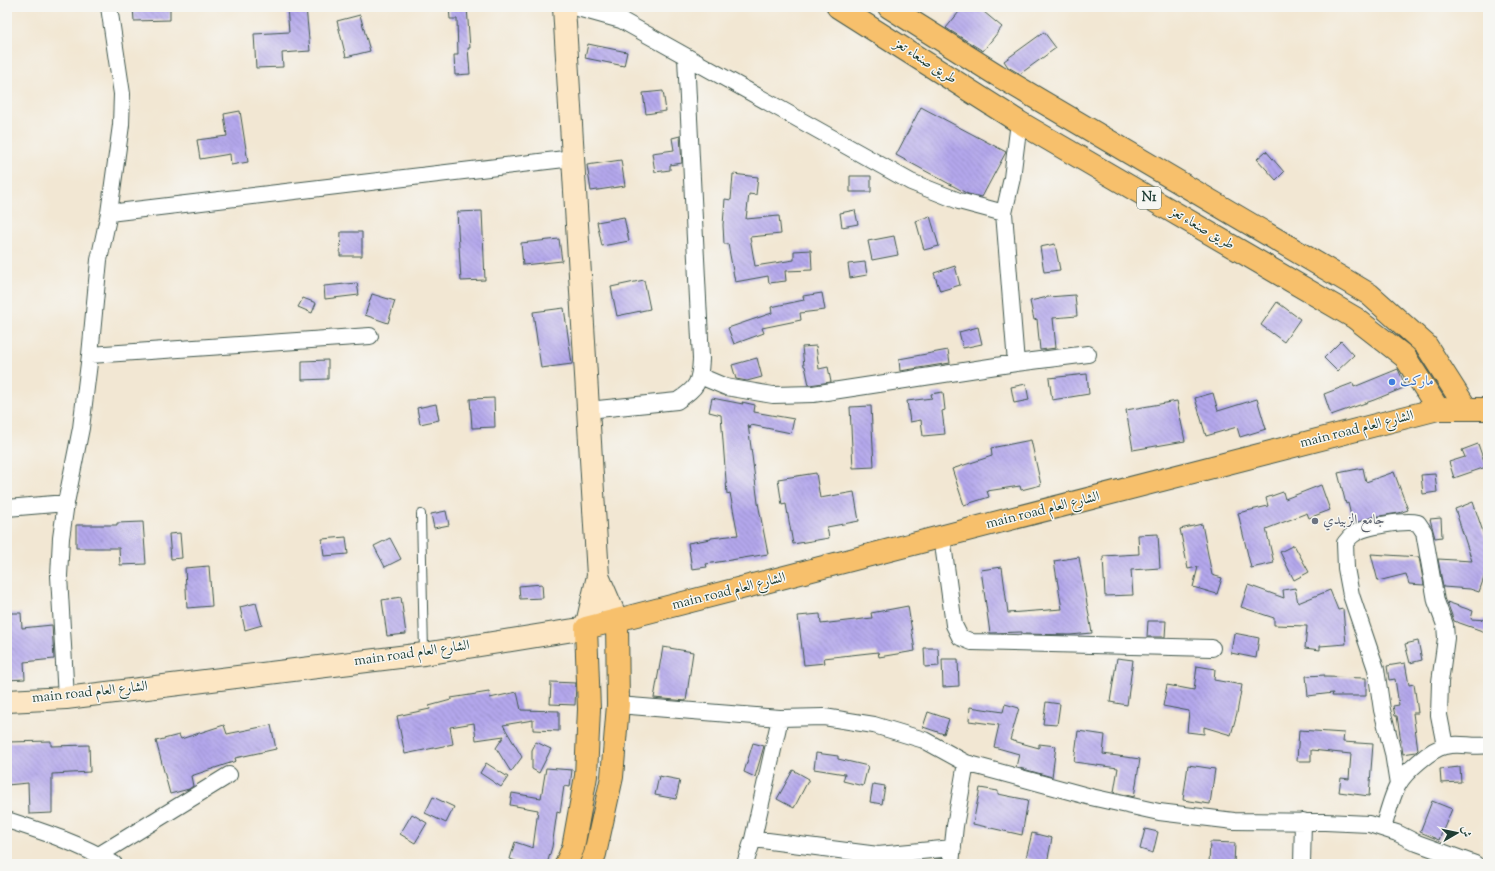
<svg xmlns="http://www.w3.org/2000/svg" width="1495" height="871" viewBox="0 0 1495 871" font-family="'Sorts Mill Goudy',Amiri,serif">
<defs>
<pattern id="building-back-hatch" width="6" height="6" patternUnits="userSpaceOnUse"><rect width="6" height="6" fill="#b4a7ec"/><path d="M-1 5l2 2M0 0l6 6M5-1l2 2" fill="none" stroke="#9289c0"/></pattern>
</defs>
<rect width="100%" height="100%" fill="#f6f6f2"/>
<filter id="ink" filterUnits="userSpaceOnUse"><feTurbulence type="fractalNoise" baseFrequency=".025" numOctaves="2"/><feDisplacementMap in="SourceGraphic" scale="8" xChannelSelector="R" yChannelSelector="G"/><feConvolveMatrix kernelMatrix="1 2 1 2 8 2 1 2 1" color-interpolation-filters="sRGB"/></filter>
<filter id="wash" filterUnits="userSpaceOnUse"><feTurbulence type="fractalNoise" baseFrequency=".012" numOctaves="4" result="noise"/><feDisplacementMap in="SourceGraphic" scale="16" xChannelSelector="R" yChannelSelector="G"/><feGaussianBlur stdDeviation="0.9" result="paint"/><feColorMatrix in="noise" values="0 0 0 0 0 0 0 0 0 0 0 0 0 0 0 0 0 1.4 0 .05"/><feComposite in="paint" operator="in"/></filter>
<g filter="url(#wash)">
<rect width="100%" height="100%" fill="#f2e7d3"/>
<g id="blocks">
<!-- building -->
<path fill="url(#building-back-hatch)" d="M133,7H170V20L134,21Z
M287,7H306L310,51L282,53L283,67L256,68L254,34L289,32Z
M449,7H467L470,48H468L470,74L455,75L454,55H458L457,19H450Z
M963,7H978L1002,27L983,51L946,28Z
M360,15L370,51L346,57L337,21Z
M1044,32L1056,48L1020,74L1008,67L1004,61Z
M588,44L627,52L624,66L585,58Z
M663,91L666,111L646,114L643,93Z
M921,107L1006,152L982,197L968,194L896,155Z
M240,111L248,162L231,165L230,154L200,159L197,140L227,136L224,114Z
M680,136L682,163L670,165V170L655,172L652,153L674,150L672,138Z
M1266,151L1284,172L1276,180L1257,159Z
M621,160L625,186L591,191L587,165Z
M733,174L758,177L756,195L749,194L746,219L779,216L781,234L750,237L755,266L794,260V251L811,250L812,270L785,271L786,281L769,283L768,276L735,282L728,244H724L723,225L725,199L731,200Z
M850,176H871V192H850Z
M855,210L858,224L842,227L840,213Z
M482,211L485,280L461,281L457,212Z
M930,216L939,246L924,250L916,221Z
M624,217L629,241L602,246L597,222Z
M341,232H362V256H340Z
M894,236L898,255L872,260L868,241Z
M559,239L562,261L523,265L521,243Z
M1055,244L1060,270L1044,272L1040,247Z
M865,262L867,275L850,278L848,264Z
M955,266L960,285L940,291L934,273Z
M644,280L650,309L617,316L611,287Z
M357,283L359,295L325,299L324,286Z
M822,293L825,310L800,313L801,320L762,328L764,333L734,344L728,328L772,313L771,307L804,300L803,296Z
M372,294L395,301L388,323L365,315Z
M1075,295L1077,316L1053,318L1056,348L1040,350L1037,319L1034,320L1030,301L1048,297Z
M303,298L316,303L312,313L298,307Z
M1277,302L1300,319L1284,342L1261,325Z
M564,308L572,364L541,368L533,312Z
M978,327L982,344L963,348L959,332Z
M1341,341L1354,355L1337,371L1324,358Z
M816,346L819,369L828,367L831,382L809,385L805,366H804L802,347Z
M948,350L950,363L900,371L899,359Z
M757,358L762,377L747,381L736,379L732,365Z
M328,360V379L302,380V361Z
M1398,369L1406,387L1374,400L1331,415L1324,394L1353,383L1354,387Z
M1087,374L1089,394L1052,400L1049,378Z
M1026,384L1029,400L1014,403L1011,387Z
M943,392L945,410L942,411L945,434L923,436L921,420L910,422L907,401L932,398L931,394Z
M1213,393L1218,411L1257,399L1266,429L1240,437L1237,427L1206,436L1195,398Z
M494,398L495,427L472,428L470,399Z
M712,398L743,404L742,402L755,405L754,412L794,419L791,433L751,425L750,429L748,424L758,503L768,554L706,564L707,567L692,569L688,543L711,539V538L738,535L730,493L727,494L721,415L709,412Z
M1177,401L1185,441L1133,450L1126,410Z
M436,404L439,420L420,424L417,408Z
M871,406L874,467L853,468L850,407Z
M1031,440L1041,485L1021,490L1020,486L987,491L989,497L964,505L952,469L992,456L991,448Z
M1478,444L1486,467L1454,478L1449,462L1465,457L1462,450Z
M1363,468L1366,482L1394,472L1408,510L1399,513L1373,517L1353,524L1348,503L1346,504L1338,473Z
M816,473L820,498L854,492L859,521L827,527L829,538L793,544L786,504L782,505L778,479Z
M1435,474L1437,492L1423,494L1421,475Z
M1321,485L1330,510L1309,518L1307,513L1266,529L1274,563L1251,568L1238,513L1268,506L1266,498L1283,492L1285,499Z
M1473,502L1486,541L1488,557V566L1479,592L1470,589L1443,587L1438,559L1472,561L1455,509Z
M446,511L449,525L434,528L431,514Z
M1441,518L1442,537L1435,538L1430,519Z
M143,522L146,564L120,565L119,548H76V525H117V523Z
M1202,524L1212,575L1222,578L1217,594L1193,587L1198,567L1188,569L1180,529Z
M180,533L182,558L171,559L169,534Z
M1158,534L1160,568L1131,570L1133,595L1105,596L1103,556L1139,554L1138,535Z
M346,537L348,554L324,556L322,539Z
M390,538L401,559L385,567L374,546Z
M1294,545L1309,572L1294,580L1280,552Z
M1371,554L1419,557L1424,585L1409,584L1406,574L1378,581Z
M1079,557L1092,633L1070,635L1022,634V632L990,633L981,570L1002,567L1008,613L1062,609L1054,561Z
M209,566L212,606L187,608L185,568Z
M542,584L543,598L520,599L519,586Z
M1248,585L1284,598L1283,590L1295,588L1298,603L1330,590L1338,610L1343,609L1346,644L1320,646V650L1305,648L1307,626L1274,625V618L1241,607Z
M401,597L406,634L387,636L382,600Z
M1447,602L1473,611L1471,619L1488,620V633L1454,621Z
M256,603L262,625L245,630L240,607Z
M908,606L915,651L879,657L878,652L824,658L825,663L804,665L798,616L820,614L821,624L872,618L871,613Z
M7,613H21L22,628L52,625L54,659L24,662L25,679L7,680Z
M1148,621H1166L1165,637H1147Z
M1234,633L1259,638L1256,658L1231,653Z
M1418,641L1422,660L1410,663L1405,644Z
M663,647L693,652L686,701L654,698Z
M924,648H938L939,666L925,667Z
M1117,658L1133,660L1127,705L1110,702Z
M942,659H958L959,686L943,687Z
M1405,663L1409,685L1414,684L1416,698L1418,713H1413L1418,750L1416,752L1403,754L1397,716H1395L1393,706L1399,705L1395,679L1389,680L1387,666Z
M1197,666L1215,669L1214,680L1242,685L1237,713L1231,735L1204,727V734L1187,732L1189,711L1163,706L1167,685L1194,690Z
M1325,675V677L1366,678V696H1332L1333,693L1308,696L1306,676Z
M551,682L576,683L575,705L550,704Z
M489,692L490,698L517,692L521,710L559,711V731L533,730V720L503,725L522,757L511,772L496,748L504,736L476,740L474,723L450,727L453,744L405,754L397,716L430,709L429,706L451,700V698Z
M1046,702L1060,704L1057,725L1043,724Z
M1005,704L1019,708L1010,740L1039,748V744L1056,746L1052,777L1016,767L1019,754L994,747L999,725L969,721L970,707L1003,712Z
M928,712L949,719L944,734L923,727Z
M224,725L227,734L271,725L276,749L235,758L236,761L191,776L193,786L189,789L170,794L156,741L179,735L181,739Z
M1299,730L1344,733L1343,742L1373,744L1369,796L1339,792L1341,778L1349,779L1351,754L1311,750V761H1297Z
M1078,731L1105,735L1103,754L1140,759L1134,797L1114,792L1118,768L1074,762Z
M51,741V746L89,745L90,772L52,774V813L29,814L28,783L7,785V742Z
M536,742L551,749L539,773L532,769V750Z
M753,743L764,746L755,777L744,772Z
M816,753L838,756V759L868,766L863,786L843,781L845,774L814,769Z
M486,763L508,777L501,787L480,773Z
M1188,765L1215,769L1210,804L1183,800Z
M1460,767L1461,782L1441,783L1440,769Z
M546,768L572,770L570,787L564,786L560,813L557,812L552,847L547,864H524L510,859L515,842L533,848L538,810L510,805L512,793L541,798Z
M793,770L809,779L794,808L777,799Z
M659,776L680,780L676,799L655,795Z
M873,784L885,786L882,804L870,802Z
M980,788L998,791V794L1028,800L1022,835L973,824Z
M433,797L454,807L446,823L425,813Z
M1432,801L1452,809L1439,840L1420,832Z
M412,814L427,823L415,843L400,834Z
M1145,829L1158,832L1153,853L1140,849Z
M1032,833L1052,838L1047,863L1026,858Z
M1210,842L1235,843L1234,864H1209Z"/>
</g>
</g>
<g filter="url(#ink)">
<use href="#blocks" fill-opacity="0" stroke="#3f564c" stroke-width="1"/>
<g fill="none" stroke-linecap="round" stroke-linejoin="round">
<!-- lane casing -->
<g stroke="#3f564c" stroke-width="10">
<path id="lane" d="M421,514L424,653"/>
</g>
<!-- street casing -->
<g stroke="#3f564c" stroke-width="18">
<path id="street" d="M574,7L621,20L911,182L959,201L1004,213
M109,213L573,158
M90,355L370,336
M1016,363L1004,213L1012,178L1019,122
M700,376L726,387L773,395L813,394L1016,363L1088,354
M588,410L677,401C697,388 700,383 701,359L686,58
M7,508L66,503
M942,537L954,625L960,637L972,642L1212,648
M66,698L59,576L61,538L66,503L81,428L90,355L99,260L109,213L121,125L122,94L109,7
M618,705L780,718L824,717L874,725L924,740L966,763L1091,797L1159,812L1234,821L1325,822L1369,824L1397,833L1417,843L1475,864
M1398,785L1393,753L1382,710L1376,669L1351,595L1346,568L1345,543C1348,540 1350,536 1354,534C1364,526 1406,520 1418,523L1424,532L1436,601L1445,625L1446,638L1440,682L1439,715L1445,746
M7,820C44,832 81,844 114,864
M1383,828C1387,816 1392,795 1398,785C1405,772 1431,749 1445,746C1459,742 1474,748 1488,745
M753,839L878,855L953,848
M99,855L229,775
M745,864L753,839L780,718
M951,864L955,826L966,763
M1302,864L1303,821"/>
</g>
<!-- secondary casing -->
<g stroke="#3f564c" stroke-width="24">
<path id="secondary" d="M564,7L598,576
M7,701L66,698L424,654L586,628L598,576L617,620"/>
</g>
<!-- highway casing -->
<g stroke="#3f564c" stroke-width="24">
<path id="highway" d="M838,7L1019,122L1355,318L1405,357L1438,409
M889,7L997,75L1369,294L1426,345L1466,408
M566,864L573,848L586,776L589,709L586,628L1438,409H1488
M591,864L595,854L612,777L618,705L617,620"/>
</g>
<!-- lane -->
<use href="#lane" stroke="#fff" stroke-width="8"/>
<!-- street -->
<use href="#street" stroke="#fff" stroke-width="16"/>
<!-- secondary -->
<use href="#secondary" stroke="#fce6c4" stroke-width="22"/>
<!-- highway -->
<use href="#highway" stroke="#f7c06c" stroke-width="22"/>
</g>
</g>
<!-- markers -->
<circle fill="#3f7fe0" stroke="#f6f6f2" stroke-width="1.5" cx="1392" cy="382" r="4"/>
<circle fill="#6b7280" stroke="#f6f6f2" stroke-width="1.5" cx="1315" cy="521" r="4"/>
<g text-anchor="middle" dominant-baseline="central" stroke-width="3" stroke-linejoin="round" paint-order="stroke">
<!-- shield labels -->
<rect fill="#f6f6f2" stroke="#60746d" stroke-width="1" x="1137" y="187" width="24" height="22" rx="3"/>
<g font-size="13" font-weight="bold" fill="#1f3d34">
<text x="1149" y="198">N1</text>
</g>
<!-- street labels -->
<g font-size="14" fill="#1f3d34" stroke="#f6f6f2">
<text transform="translate(925 62) rotate(33)">طريق صنعاء تعز</text>
<text transform="translate(1202 229) rotate(30)">طريق صنعاء تعز</text>
<text transform="translate(1357 430) rotate(-14)">main road الشارع العام</text>
<text transform="translate(1043 511) rotate(-14)">main road الشارع العام</text>
<text transform="translate(729 592) rotate(-14)">main road الشارع العام</text>
<text transform="translate(412 654) rotate(-8)">main road الشارع العام</text>
<text transform="translate(90 693) rotate(-6)">main road الشارع العام</text>
</g>
<!-- shop labels -->
<g font-size="14" fill="#366cbe" stroke="#f6f6f2" text-anchor="start">
<text x="1400" y="382">ماركت</text>
</g>
<!-- worship labels -->
<g font-size="14" fill="#5b616d" stroke="#f6f6f2" text-anchor="start">
<text x="1323" y="521">جامع الزبيدي</text>
</g>
</g>
<!-- margin -->
<rect width="1495" height="871" fill="none" stroke="#f6f6f2" stroke-width="24"/>
<!-- north arrow -->
<g transform="translate(1457 833) rotate(81)" stroke="#f6f6f2" stroke-width="3" paint-order="stroke">
<path d="M0-3L7 15L0 10L-7 15Z" fill="#1f3d34"/>
<text y="-6" font-size="11" font-weight="bold" text-anchor="middle" fill="#1f3d34">ش</text>
</g>
</svg>
